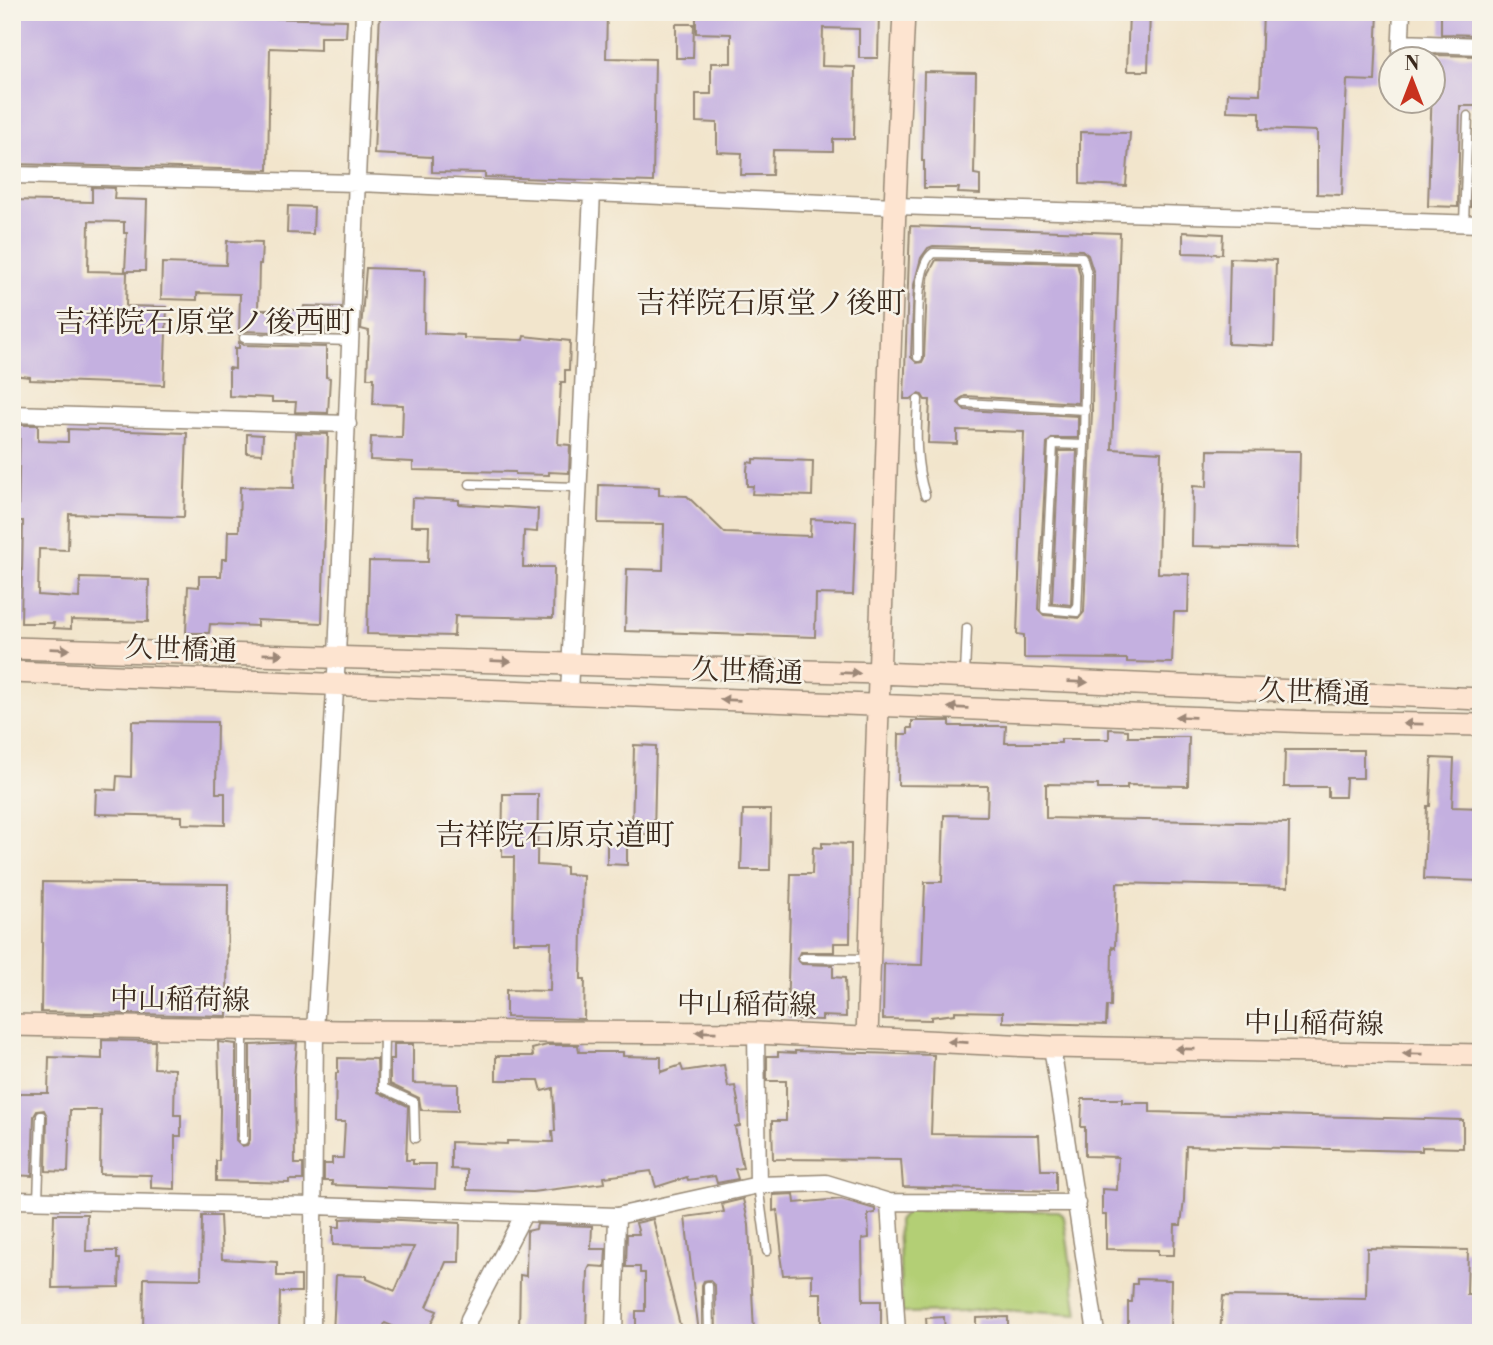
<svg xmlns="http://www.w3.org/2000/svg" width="1493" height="1345" viewBox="0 0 1493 1345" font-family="'Libre Bodoni','Noto Serif JP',serif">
<rect width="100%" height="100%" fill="#f7f3e8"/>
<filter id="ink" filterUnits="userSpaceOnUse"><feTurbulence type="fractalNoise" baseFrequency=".0143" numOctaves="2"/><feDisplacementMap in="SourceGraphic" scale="14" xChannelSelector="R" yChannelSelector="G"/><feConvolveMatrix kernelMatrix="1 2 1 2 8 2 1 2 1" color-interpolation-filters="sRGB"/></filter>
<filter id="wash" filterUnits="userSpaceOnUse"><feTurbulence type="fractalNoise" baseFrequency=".00686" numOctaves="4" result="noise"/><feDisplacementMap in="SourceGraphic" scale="28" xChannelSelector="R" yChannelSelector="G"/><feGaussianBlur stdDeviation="1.57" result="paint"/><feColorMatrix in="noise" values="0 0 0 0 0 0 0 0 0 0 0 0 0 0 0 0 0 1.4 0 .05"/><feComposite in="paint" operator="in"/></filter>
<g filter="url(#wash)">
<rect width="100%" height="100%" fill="#f2e5cc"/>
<!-- green -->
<path fill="#b3cf75" stroke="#777c4a" stroke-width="2" d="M908,1210L1058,1211L1064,1217L1078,1315L1002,1310L993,1308L963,1312L902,1313L898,1221Z"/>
<g id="blocks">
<!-- building -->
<path fill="#c4b0e0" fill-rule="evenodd" d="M12,12H263V18L347,20L346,37H320V50L270,48L268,170L12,164Z
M380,12H607L606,58L655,59L653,182L485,177V173L432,172V157L374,154Z
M696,12H879L878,58H859V29L823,28L822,66L855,67L854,139H833V151L773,150L772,175H741L742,153L717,152V123L696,122V94H711V63H731V34L696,33Z
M1129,12H1150L1148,71H1127Z
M1263,12H1378L1375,81L1347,80L1342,195L1317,194V131L1260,129V112L1227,111L1228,93L1260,94Z
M1441,12H1481V35L1441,34Z
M676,24H694L693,58H676Z
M1433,55L1481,56V106H1460L1458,207L1428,206Z
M924,72L976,73L974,174L980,175V194L958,193L959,188H924V161H922Z
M1080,132L1130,133L1126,186L1080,184Z
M1474,140H1481V208L1471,207Z
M92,187L115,188L114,199L147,200L145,271H125L127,233H124V222L89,221L88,271L127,272L126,306L167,307L164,385L30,380V377L12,375V200L92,202Z
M288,206L314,207L313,234L287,233Z
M910,226L1120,233L1112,449L1161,452L1158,573L1189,574L1188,612H1174L1172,663L1127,662V659L1024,658V635L1017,634L1024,432L957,430V444L928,443L930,400H925L922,395L918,394L911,399H904ZM933,246L1082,250L1088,255L1094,274L1092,410L1084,612L1079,618L1044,615L1038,609L1047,443L1053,438H1078V416L965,410L958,403L960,399L965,396L1078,403L1080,275L1077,263L936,260L929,273L927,286L924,358L922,362L917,363L911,357L914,285L921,258L928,248Z
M1183,232L1223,234L1222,254L1183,253Z
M227,241L262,242L261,264H259L258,310H303L304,306L341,307L340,329L326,328V334L244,331L239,334L240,294L197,293V300L161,299L162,263L226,265Z
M1230,258L1276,260L1274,346L1228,344Z
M366,268L425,270L424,333L464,335V338L523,340L524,336L570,341L569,370H565V382H561L558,444L570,445L569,473L549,472V475L515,474V472L413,470V462L370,460L371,437L402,438L403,405L373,404L374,378H367L369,331L361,329Z
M239,342L244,345L326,347V377L330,378L328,413L295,412L296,402H272V398L229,396V368L235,369V348H239Z
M20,425H38V441L68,442V429L187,433L184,517L69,514L68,550L39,549L38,595L79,598L80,578L149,580L148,622L71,620V629L53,628L54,623H21L23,521H18Z
M295,433L328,434L322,623L257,620V626L210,624L209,633H186L188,586L199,587V576H221L222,559H227L228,531H239L240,487L294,488Z
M247,434L263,435L262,454L247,453Z
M1208,450L1300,451L1298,548L1192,546L1193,486L1207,487Z
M1059,451H1077L1071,605L1052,603Z
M753,459L813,461L812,496L752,494L753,486H747V470L748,462L753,463Z
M599,485L659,487V495L687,496L725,533L810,536L811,519L856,521L853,595L816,594L815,637L625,631L627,569L663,570L664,524L598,523Z
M412,498L459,500V504L538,509L537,532L524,531L523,567H554L553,618L455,616L454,636L367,634L369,561L428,562L429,526H411Z
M132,721L217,722L216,793H225V825L182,824V816L95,814L96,789L116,790L117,776L131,777Z
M912,721H950V726H1006L1005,743H1061V739H1109V729L1128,730V737H1189L1188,786L1127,785V789H1098V785L1046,784V818L1289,823L1288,887L1117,883L1115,948L1112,947L1111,1006H1107L1106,1025L1003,1022V1012L955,1011V1014L931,1017V1020L883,1019L884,964L922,965L925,882H942L944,815L987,816L988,786L898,785L899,734H908V728H912Z
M634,745L656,746L654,834H632Z
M1285,750H1363V778H1346L1345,797H1328V787H1284Z
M1432,758L1454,759L1452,807L1481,808V881L1424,879L1427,806H1430Z
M503,794H538L537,865L566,867V874L583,875L581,979H585L584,1019L506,1017V990L550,991L551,942H513L514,857H502Z
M743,810H771L770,870H741Z
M822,843L851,844L850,943H834V952H800L797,959L802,964L833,965V977L845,978L846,1017L822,1016V1020L787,1019L791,874H812L813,847L822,848Z
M607,844H627V865L607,864Z
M43,882L228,884L227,1016L41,1012Z
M102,1040L155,1041L154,1068L175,1069L174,1115H181V1136H175V1189L151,1188V1175L100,1174L101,1110H70L68,1172L46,1171L47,1116L44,1110L37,1111L34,1116L32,1176L12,1175V1114H18L19,1093H48L49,1057L102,1059Z
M218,1042L236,1044V1140L242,1146L247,1145L250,1140V1045L297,1043L294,1077L295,1164H303V1180H289V1183L216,1181V1161H219L220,1110Z
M394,1044H413V1083L458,1084V1111L421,1110L419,1098L390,1084V1059H394Z
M547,1045H578L579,1052H623V1056L661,1057V1072L681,1065L683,1071L724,1065L728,1087L735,1086L738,1101L740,1126L735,1127L743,1168L735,1169L738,1179L717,1183L715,1176L688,1180L687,1177L656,1187L651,1171L604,1177L605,1183L532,1192L467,1190V1170L451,1169V1142L507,1144V1141L553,1142L552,1131H555L553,1088L542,1091L539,1080H496V1056H533L532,1049Z
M795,1051L934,1055L931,1134L1039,1135L1041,1170H1056V1191L903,1187L901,1160L773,1159L772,1121H786V1081H767V1056H778V1052L795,1053Z
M338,1058L377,1059L378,1092L408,1106L406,1160H413V1164H436L435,1189L332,1185V1181H324V1164H332V1158H343L345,1122H335L336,1073H338Z
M1082,1099H1122V1103H1150V1112L1463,1120V1148L1422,1147V1151L1186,1146L1184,1200L1181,1225H1175L1174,1255H1158V1250L1106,1249V1215H1102V1189L1117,1190L1118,1157L1085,1156V1127H1081Z
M794,1194L795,1203L841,1199L875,1209V1213L868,1214L869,1238L862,1239L863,1301H881V1327H847V1333H821V1293H812V1274L783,1275L780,1255H782L777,1210L773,1211V1195Z
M743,1199L749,1225L754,1333H716L715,1286L709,1280L704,1281L702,1285V1333H699L685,1217L724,1212L722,1204Z
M54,1214H87L86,1251H117V1259H120L119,1287L52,1288Z
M202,1216H220L222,1259L277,1262V1276H301V1292H280L279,1333L143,1331L144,1278L201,1279Z
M360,1218L460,1223L459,1262H446L427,1307L437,1311L427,1333H409L385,1323L381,1333H333L336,1275L367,1276V1279L395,1291L414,1247L333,1245V1227H340V1219Z
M653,1219L682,1333H636V1311H645V1273H640V1267H626L627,1234H639L636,1223Z
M537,1224L592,1226L591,1249H606L605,1267L590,1266L588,1270L586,1333H519L520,1275L526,1276L527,1231L536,1229Z
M1367,1248L1468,1250L1467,1295H1480L1479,1333H1220L1223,1296L1366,1298Z
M1137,1279L1171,1280L1170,1333H1131V1327H1128V1302H1132L1133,1284H1137Z
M944,1317L945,1333H927L926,1318Z
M1008,1317V1333H976V1318Z"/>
</g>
</g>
<g filter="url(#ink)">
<use href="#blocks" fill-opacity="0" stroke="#968875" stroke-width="2"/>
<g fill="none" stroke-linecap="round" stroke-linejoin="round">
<!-- lane casing -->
<g stroke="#968875" stroke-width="11">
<path id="lane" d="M1464,223L1468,116
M244,338L351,341
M918,357C919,334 914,266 933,253L1082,257L1087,274L1084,445L1077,612L1045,609L1053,444L1084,445
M918,400C916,433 915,463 925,495
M965,403L1085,410
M470,484L578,487
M965,674L967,628
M803,958L869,959
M384,1034L383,1088L414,1102L415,1138
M243,1140V1030
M758,1185L767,1251
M38,1200L41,1116
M708,1286L709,1333"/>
</g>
<!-- street casing -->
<g stroke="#968875" stroke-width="19">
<path id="street" d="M1401,43L1481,46
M1400,60L1402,12
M12,175L358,183L895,206L1481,224
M12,414L348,424
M569,694L592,193
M756,1033L758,1185
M1052,1047L1096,1333
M12,1200L314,1206L617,1216L758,1185L826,1183L889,1202L1077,1203
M889,1202L897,1333
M312,1333L315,1031L337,656L364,12
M466,1333L469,1319L524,1214
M614,1333L617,1216"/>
</g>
<!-- secondary casing -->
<g stroke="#968875" stroke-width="24">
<path id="secondary" d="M12,648L879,673L1481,699
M12,672L1311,722L1481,725
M12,1025L339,1031L756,1033L1052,1047L1481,1055
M867,1037L895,206L904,12"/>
</g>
<!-- lane -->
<use href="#lane" stroke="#fff" stroke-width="8"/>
<!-- street -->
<use href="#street" stroke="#fff" stroke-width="16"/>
<!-- secondary -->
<use href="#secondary" stroke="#fde4d0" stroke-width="21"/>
</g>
<!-- one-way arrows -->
<defs><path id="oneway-solid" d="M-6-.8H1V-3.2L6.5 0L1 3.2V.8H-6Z" transform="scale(1.75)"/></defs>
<g fill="#9c8777">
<use href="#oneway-solid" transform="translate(60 649) rotate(2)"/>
<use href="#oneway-solid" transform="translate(273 654) rotate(1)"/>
<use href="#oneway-solid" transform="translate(501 661) rotate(2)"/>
<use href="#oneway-solid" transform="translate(850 673) rotate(2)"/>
<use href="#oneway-solid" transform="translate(1078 682) rotate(2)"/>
<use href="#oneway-solid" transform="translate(730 700) rotate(-178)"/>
<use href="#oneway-solid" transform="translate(958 708) rotate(-178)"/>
<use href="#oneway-solid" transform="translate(1185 717) rotate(-178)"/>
<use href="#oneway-solid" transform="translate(1413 724) rotate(-179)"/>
<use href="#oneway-solid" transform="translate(706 1032) rotate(-179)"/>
<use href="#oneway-solid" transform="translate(958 1042) rotate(-177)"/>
<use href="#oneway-solid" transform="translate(1185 1049) rotate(-179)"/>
<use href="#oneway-solid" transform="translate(1413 1054) rotate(-179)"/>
</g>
</g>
<g text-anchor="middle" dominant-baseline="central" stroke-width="5" stroke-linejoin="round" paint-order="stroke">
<!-- street labels -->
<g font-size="28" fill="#3b2a1e" stroke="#f7f3e8">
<text transform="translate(181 650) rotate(2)">久世橋通</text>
<text transform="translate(747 672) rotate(2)">久世橋通</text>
<text transform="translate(1314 693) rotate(2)">久世橋通</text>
<text transform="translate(180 1000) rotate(1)">中山稲荷線</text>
<text transform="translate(747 1005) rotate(1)">中山稲荷線</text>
<text transform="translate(1314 1024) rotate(1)">中山稲荷線</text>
</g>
<!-- neighbourhood labels -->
<g font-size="30" fill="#3b2a1e" stroke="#f7f3e8">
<text x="771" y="304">吉祥院石原堂ノ後町</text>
<text x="205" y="323">吉祥院石原堂ノ後西町</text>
<text x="555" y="836">吉祥院石原京道町</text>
</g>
</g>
<!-- margin -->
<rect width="1493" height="1345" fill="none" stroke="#f7f3e8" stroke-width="42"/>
<!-- north arrow -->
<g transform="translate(1412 80)"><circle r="33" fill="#f7f3e8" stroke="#aca397" stroke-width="2"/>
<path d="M0-5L12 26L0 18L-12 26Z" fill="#c8321e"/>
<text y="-10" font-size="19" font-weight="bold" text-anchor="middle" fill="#3b2a1e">N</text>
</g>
</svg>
